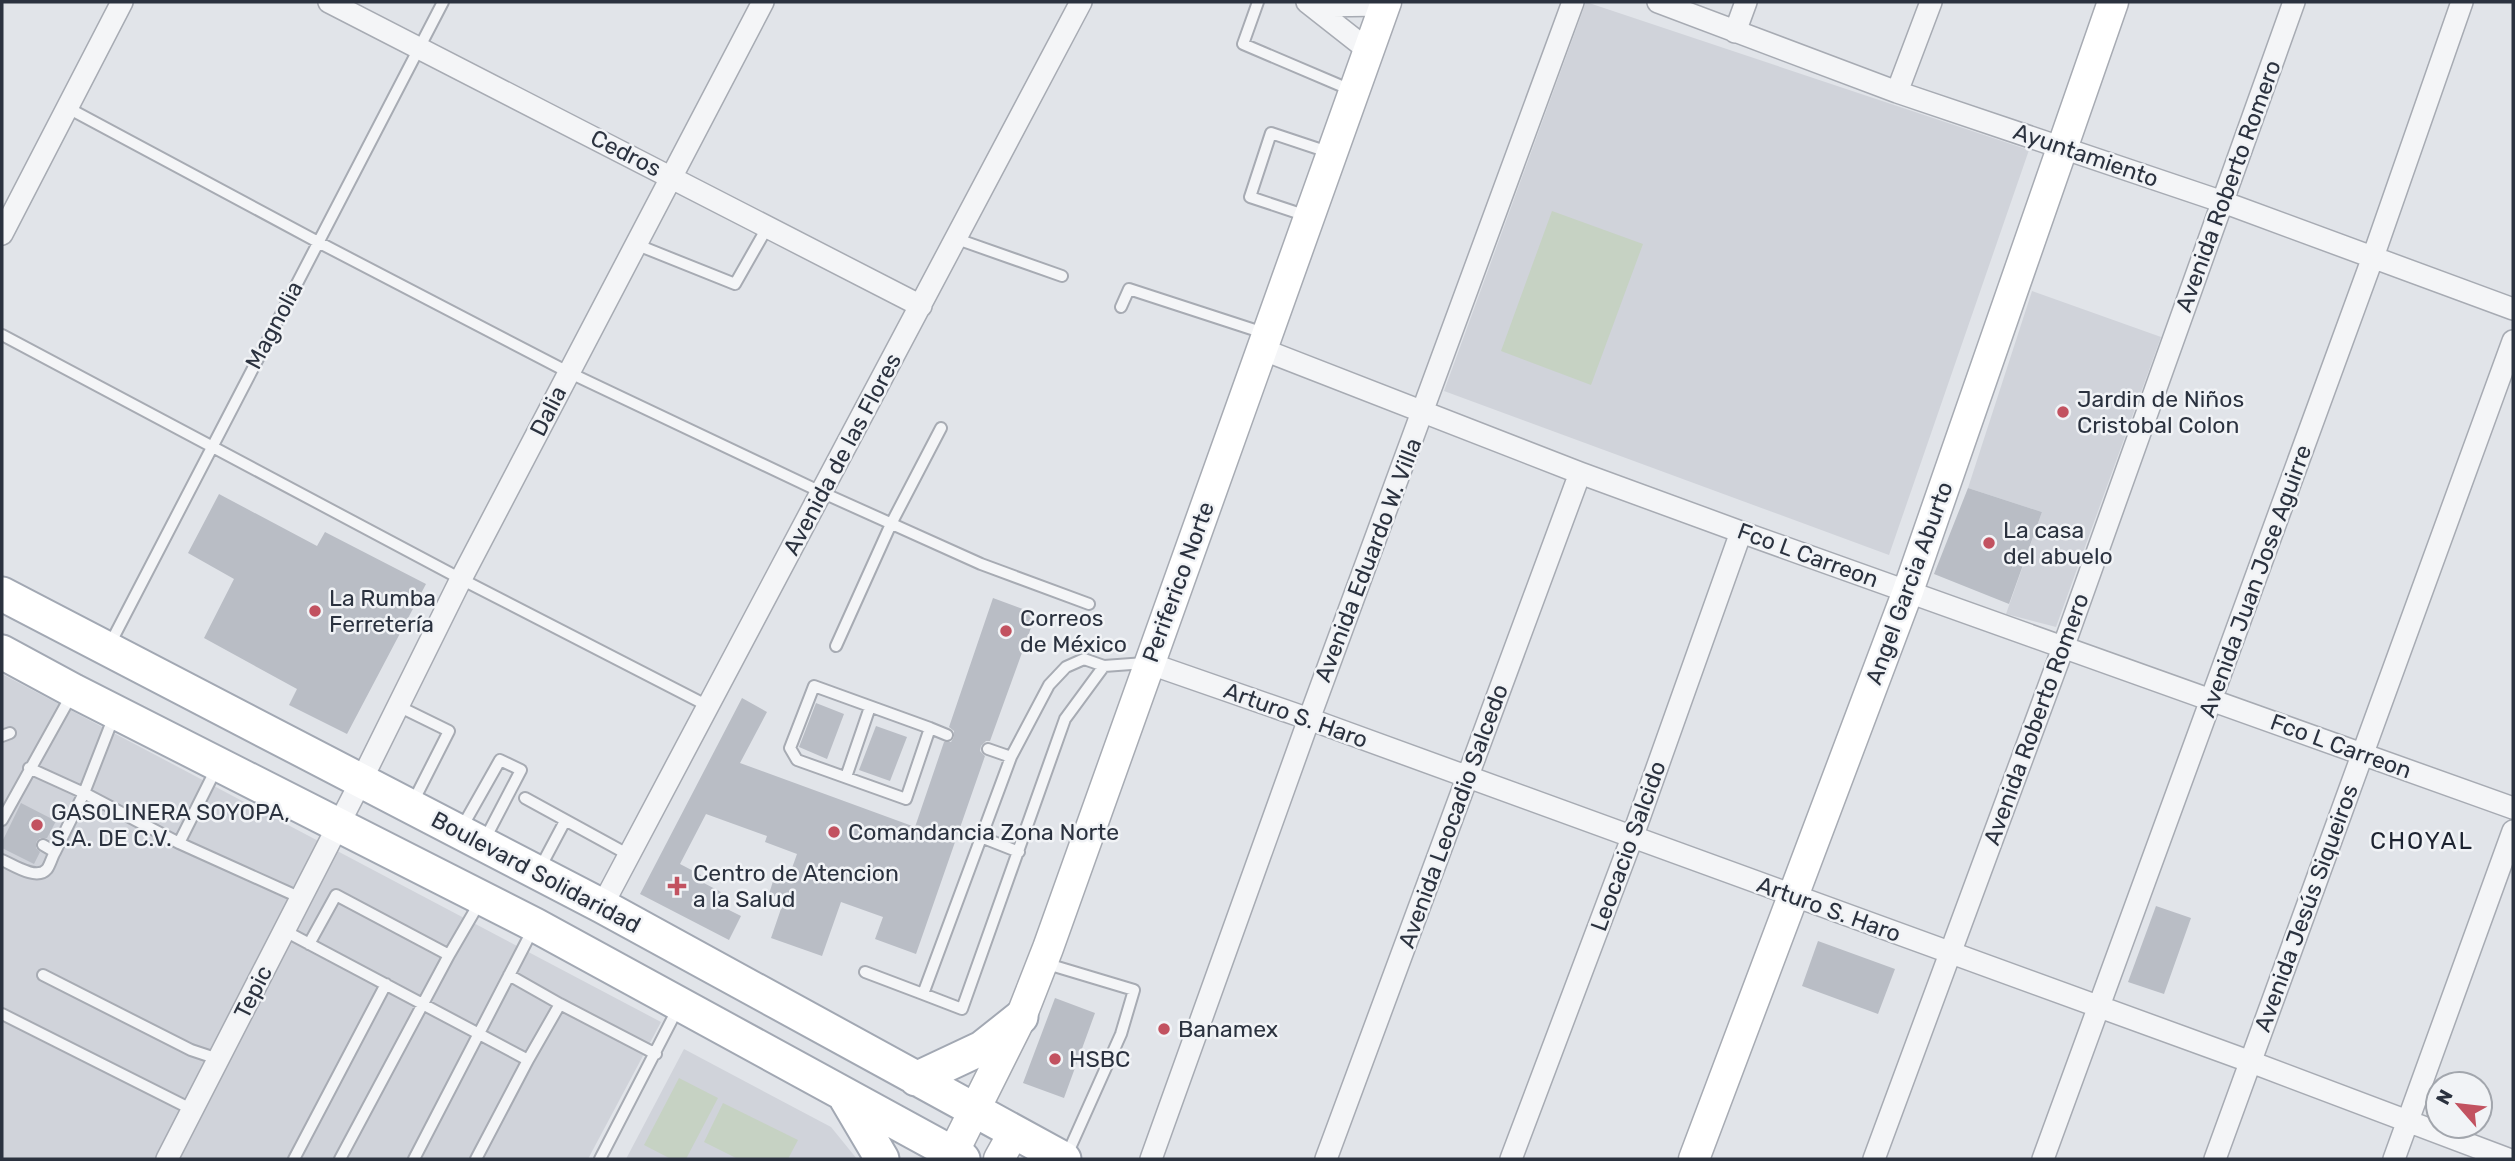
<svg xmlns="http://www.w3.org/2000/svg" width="2515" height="1161" viewBox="0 0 2515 1161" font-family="Rubik,sans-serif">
<rect width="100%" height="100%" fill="#e1e4e9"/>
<!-- built -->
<path fill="#d0d3da" d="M1586,2L2029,150L1889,555L1444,391Z
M2032,291L2161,337L2056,627L2006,614L2042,512L1968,488Z
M2,674L661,1022L588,1159H2Z
M684,1049L831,1127L857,1159H626Z"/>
<!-- green -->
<path fill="#c6d2c3" d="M1552,211L1643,244L1591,385L1501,351Z
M679,1078L718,1098L686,1159H671L644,1145Z
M723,1103L798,1140L788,1159H738L704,1142Z"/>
<!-- building -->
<path fill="#b9bdc5" d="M1968,488L2042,512L2009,604L1934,574Z
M219,494L317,546L325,532L426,584L347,734L289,705L297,689L204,638L234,579L188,553Z
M993,598L1036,614L990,741H986L981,746L980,751L985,756L916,954L875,939L883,917L841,902L822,956L771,938L784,900L769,894L774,878L787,882L797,854L765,842L767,836L706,814L680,864L701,875L698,880L721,892L715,903L741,916L729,940L640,894L742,698L767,712L740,763L915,827L944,742H951L954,737V731L949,727Z
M816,703L844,714L827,759L799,747Z
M876,726L907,737L890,781L859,770Z
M21,803L56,821L47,838H40L36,842V848L40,852L34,864L2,848V842Z
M2156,906L2191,918L2164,994L2128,982Z
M1818,941L1895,969L1878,1014L1802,986Z
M1055,998L1095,1013L1064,1098L1023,1083Z"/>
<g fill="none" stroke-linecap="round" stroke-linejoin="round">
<!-- lane casing -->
<g stroke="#a7abb3" stroke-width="14">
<path id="lane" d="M1258,2L1243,44L1351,90
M68,108L318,242L568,372L821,492L981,564L1089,604
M1307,216L1250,197L1271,133L1331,153
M957,239L1062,276
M635,244L735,284L768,226
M1121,307L1129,289L1267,334
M2,335L461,579L708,706
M109,646L443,2
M836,646L891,524L941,428
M1104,666L1065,719L962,1009L923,994L1011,757L1049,685L1066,667L1084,659L1104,666L1145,663
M398,706L449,731L412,804
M930,728L906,799L797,760L790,748L814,686L930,728L947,735
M2,736L10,733
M988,749L1011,757
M29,768L84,793L179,843L301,898
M846,777L870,707
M525,798L629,855
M2,820L72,694
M461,829L500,760L521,770L484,841
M981,837L1019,852
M179,843L217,767
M43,845L55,852L84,793L114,716
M2,860C13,865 37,881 47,869C50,865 52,857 55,852
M539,870L565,821
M285,931L528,1060L476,1159
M309,944L336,895L449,955L340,1159
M449,955L481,900
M1044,963L1134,990L1121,1034L1066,1157
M865,972L923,994
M43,975L191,1050L218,1059
M509,975L560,1004
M2,1014L193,1110
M528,1060L560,1004L656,1054
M294,1159L386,984
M414,1159L533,929
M600,1159L679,1006"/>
</g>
<!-- street casing -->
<g stroke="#a7abb3" stroke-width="24">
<path id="street" d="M329,2L921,306
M1307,2L1368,50
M1658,2L1897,92L2223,202L2513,309
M1315,6L1385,5
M1735,32L1746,2
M1897,92L1931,2
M2,234L122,2
M1264,350L1580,473L1741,532L2513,808
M1148,663L1309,719L2251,1062L2508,1159
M602,906L1081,2
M167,1159L361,781L461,579L763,2
M1151,1159L1309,719L1573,2
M1326,1159L1580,473
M1511,1159L1632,838L1741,532
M1874,1159L2063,648L2294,2
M2043,1159L2373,257L2462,2
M2215,1159L2513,341
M2394,1159L2513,831"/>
</g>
<!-- secondary casing -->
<g stroke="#a7abb3" stroke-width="33">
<path id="secondary" d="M950,1159L1021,1017L1048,948L1386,2
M999,1159L1014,1132
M1694,1159L1908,591L2113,2"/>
</g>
<!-- primary casing -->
<g stroke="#a2a8b3" stroke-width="37">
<path id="primary" d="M2,594L602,906L1064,1159
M2,652L74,691L535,925L963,1159
M916,1079L982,1048L1021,1017
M846,1098L882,1159"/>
</g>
<!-- lane -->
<use href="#lane" stroke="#f4f5f7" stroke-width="10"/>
<!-- street -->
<use href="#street" stroke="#f4f5f7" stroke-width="21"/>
<!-- secondary -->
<use href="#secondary" stroke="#fff" stroke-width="30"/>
<!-- primary -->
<use href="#primary" stroke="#fff" stroke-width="33"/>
</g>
<!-- markers -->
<g fill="#c25260" stroke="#f1f3f6" stroke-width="2.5">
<circle cx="2063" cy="412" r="7"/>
<circle cx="1989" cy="543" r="7"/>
<circle cx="315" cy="611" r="7"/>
<circle cx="1006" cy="631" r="7"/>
<circle cx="37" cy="825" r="7"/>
<circle cx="834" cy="832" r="7"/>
<path d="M673.5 875.5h7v7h7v7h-7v7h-7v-7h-7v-7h7z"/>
<circle cx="1164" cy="1029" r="7"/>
<circle cx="1055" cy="1059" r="7"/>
</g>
<g text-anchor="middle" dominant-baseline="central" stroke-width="5" stroke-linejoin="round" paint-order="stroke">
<!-- street labels -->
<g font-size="23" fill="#2b323f" stroke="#f1f3f6">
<text transform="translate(626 153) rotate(27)">Cedros</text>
<text transform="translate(2086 155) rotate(19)">Ayuntamiento</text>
<text transform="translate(2228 186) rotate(-70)">Avenida Roberto Romero</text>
<text transform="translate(274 325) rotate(-62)">Magnolia</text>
<text transform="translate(548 411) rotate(-63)">Dalia</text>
<text transform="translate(842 454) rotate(-62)">Avenida de las Flores</text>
<text transform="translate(1808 555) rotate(20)">Fco L Carreon</text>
<text transform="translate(1368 560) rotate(-69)">Avenida Eduardo W. Villa</text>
<text transform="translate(2255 581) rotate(-70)">Avenida Juan Jose Aguirre</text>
<text transform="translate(1178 582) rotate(-70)">Periferico Norte</text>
<text transform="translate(1909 583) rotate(-70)">Angel Garcia Aburto</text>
<text transform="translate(1296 715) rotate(20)">Arturo S. Haro</text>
<text transform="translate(2036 719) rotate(-70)">Avenida Roberto Romero</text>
<text transform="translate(2341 746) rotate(20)">Fco L Carreon</text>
<text transform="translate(1453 816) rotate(-70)">Avenida Leocadio Salcedo</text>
<text transform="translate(1628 846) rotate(-70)">Leocacio Salcido</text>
<text transform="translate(536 872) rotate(28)">Boulevard Solidaridad</text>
<text transform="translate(2306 908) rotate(-70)">Avenida Jesús Siqueiros</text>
<text transform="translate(1829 909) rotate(20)">Arturo S. Haro</text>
<text transform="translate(253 992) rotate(-63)">Tepic</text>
</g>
<!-- poi labels -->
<g font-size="23" fill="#2b323f" stroke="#f1f3f6" text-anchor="start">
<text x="2077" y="399">Jardin de Niños<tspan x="2077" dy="26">Cristobal Colon</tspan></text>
<text x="2003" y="530">La casa<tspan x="2003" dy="26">del abuelo</tspan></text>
<text x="329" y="598">La Rumba<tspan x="329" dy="26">Ferretería</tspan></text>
<text x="1020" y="618">Correos<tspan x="1020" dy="26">de México</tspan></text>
<text x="51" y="812">GASOLINERA SOYOPA,<tspan x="51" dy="26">S.A. DE C.V.</tspan></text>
<text x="848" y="832">Comandancia Zona Norte</text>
<text x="693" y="873">Centro de Atencion<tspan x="693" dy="26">a la Salud</tspan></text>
<text x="1178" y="1029">Banamex</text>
<text x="1069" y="1059">HSBC</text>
</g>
<!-- neighbourhood labels -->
<g font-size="24" letter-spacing="2" fill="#1d2330" stroke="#f1f3f6">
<text x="2422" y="841">CHOYAL</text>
</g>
</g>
<!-- border -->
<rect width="2515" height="1161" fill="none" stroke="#2b323f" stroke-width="7"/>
<!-- north arrow -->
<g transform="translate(2459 1105) rotate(298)"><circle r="33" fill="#f1f3f6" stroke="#a2a6ad" stroke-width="2"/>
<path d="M0-5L12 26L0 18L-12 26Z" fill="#c25260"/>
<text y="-10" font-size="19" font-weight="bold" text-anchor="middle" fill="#2b323f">N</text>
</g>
</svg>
